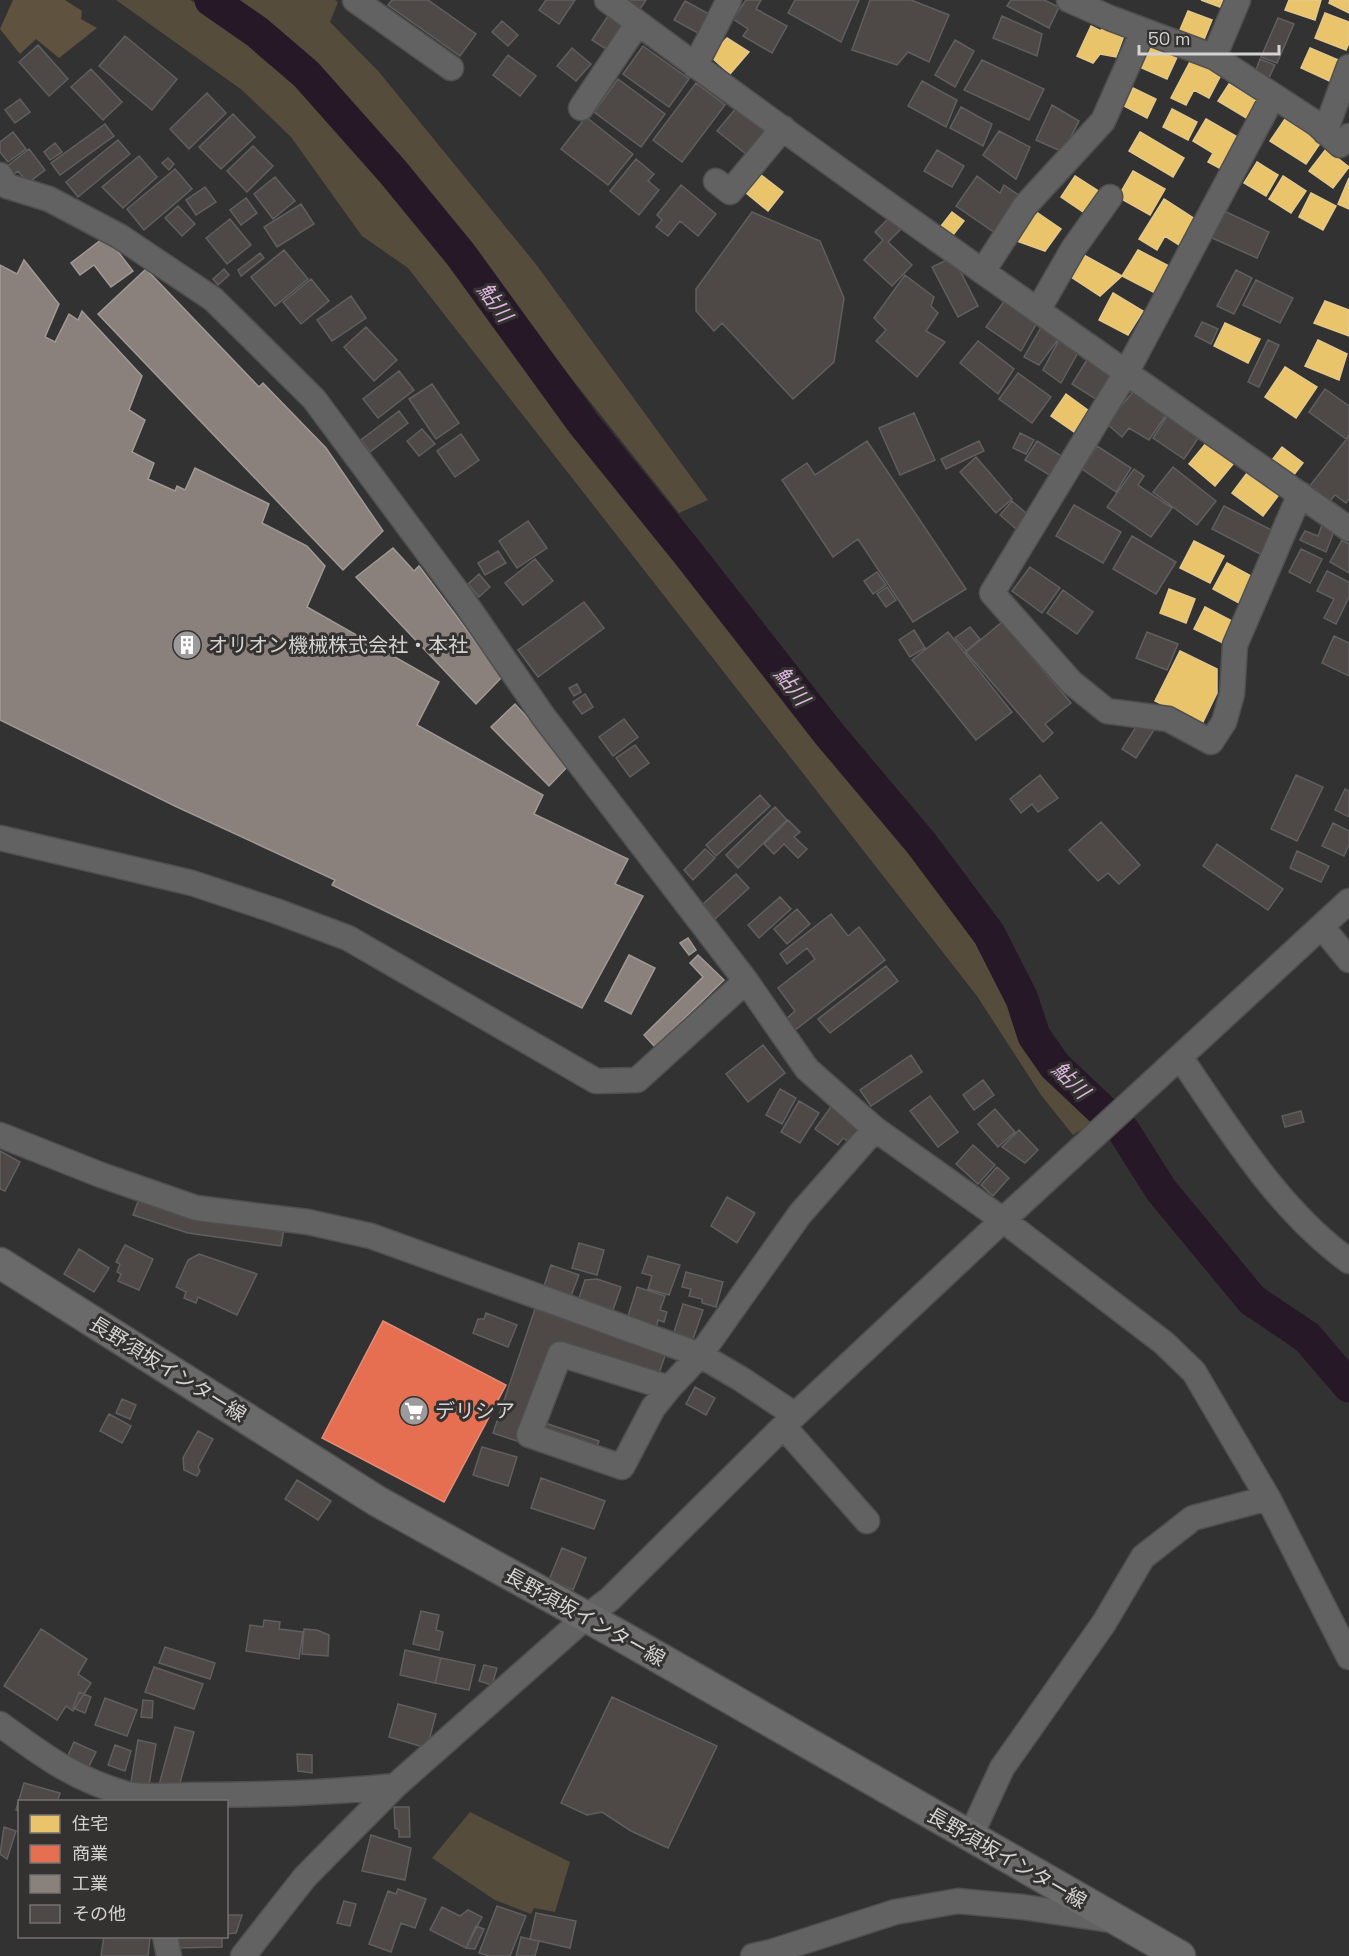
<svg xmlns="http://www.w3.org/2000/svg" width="1349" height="1956" viewBox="0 0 1349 1956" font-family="'Space Grotesk','Noto Sans JP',sans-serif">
<rect width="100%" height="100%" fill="#333232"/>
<!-- green -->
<path fill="#564c3b" d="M116,0H190L231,23L296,75L325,106L376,162L447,250L685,568L986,944L1021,1016L1031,1053L1099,1118L1073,1135L1041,1095L977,996L408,268L362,236L291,137L242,90Z
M223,0H335L338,2L330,22L379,72L535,263L708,500L679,513L341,90L290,42Z
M470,1812L570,1862L555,1912L534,1908L531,1914L495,1900L432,1858Z"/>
<!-- forest -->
<path fill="#5f533f" d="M13,0H65L82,11L81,19L97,28L59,58L36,39L20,54L0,29Z"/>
<!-- homes -->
<path fill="#e9c46a" stroke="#e3c889" stroke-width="1.5" d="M1201,0H1223L1220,7Z
M1289,0H1321L1315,20L1285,10Z
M1330,0H1349V13L1329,3Z
M1188,11L1212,20L1203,42L1179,32Z
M1325,13L1349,22V43L1346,50L1315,38Z
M1103,25L1125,33L1116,57L1100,54L1093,63L1077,56L1091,26L1101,31Z
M727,38L749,52L730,74L710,56Z
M1144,38L1179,53L1167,79L1133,64Z
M1310,48L1345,63L1336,84L1301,68Z
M1192,58L1222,73L1209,98L1194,90L1186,105L1171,98Z
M1229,84L1259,102L1248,119L1218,101Z
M1133,88L1156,99L1147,118L1124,106Z
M1172,109L1197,122L1188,140L1163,127Z
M1206,119L1241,139L1223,170L1208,162L1213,153L1193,141Z
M1285,119L1321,142L1306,164L1270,141Z
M1140,132L1184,158L1173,177L1129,151Z
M1326,149L1349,167L1333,188L1309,171Z
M1257,162L1278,175L1266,196L1244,183Z
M1133,171L1165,189L1150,215L1118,197Z
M761,175L783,192L768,211L746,193Z
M1075,176L1100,192L1086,214L1061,197Z
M1283,176L1306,191L1291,213L1269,199Z
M1349,178V209L1338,204Z
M1311,193L1336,206L1323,230L1299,217Z
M1164,199L1195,219L1179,245L1165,236L1157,250L1139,239Z
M1035,211L1061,229L1045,251L1014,240Z
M952,212L964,221L953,235L941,226Z
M1138,250L1171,267L1157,294L1122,276Z
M1082,254L1122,276L1100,296L1068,275Z
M1113,293L1143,311L1128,335L1099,320Z
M1325,301L1349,310V336L1314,323Z
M1225,323L1260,339L1248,363L1214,346Z
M1318,340L1347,354L1339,380L1305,366Z
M1285,367L1317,387L1296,418L1265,397Z
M1066,394L1089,411L1074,432L1051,416Z
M1207,442L1233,464L1215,486L1189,464Z
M1282,447L1303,463L1293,476L1272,460Z
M1247,473L1278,496L1263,516L1232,493Z
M1194,541L1224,556L1210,583L1180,568Z
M1227,563L1253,577L1239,603L1213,589Z
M1169,589L1195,599L1186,623L1160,613Z
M1205,607L1234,622L1223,643L1194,629Z
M1180,651L1217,669V693L1202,724L1155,701Z"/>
<!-- shops -->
<path fill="#e76f51" stroke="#e18d78" stroke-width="1.5" d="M383,1321L506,1385L444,1502L322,1438Z"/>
<!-- industry -->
<path fill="#8a817c" stroke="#a09996" stroke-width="1.5" d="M106,236L133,271L111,287L94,265L80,275L71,263Z
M24,260L59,304L45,337L55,342L69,314L78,320L82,311L142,376L129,410L145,420L132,452L154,463L148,479L175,491L177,486L185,490L195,468L269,504L262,523L307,546L325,566L307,607L439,682L417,725L543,795L534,814L628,859L615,884L643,896L582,1008L332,885L335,880L177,807L0,720V265L17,274Z
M146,269L259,387L263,383L326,448L383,531L343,570L98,314Z
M393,548L414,571L419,566L502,677L476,704L356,577Z
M515,704L570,764L549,786L491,727Z
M688,938L696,950L689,955L680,943Z
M629,955L655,968L631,1014L605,1001Z
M698,955L724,980L655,1047L644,1035L703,977L690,963Z"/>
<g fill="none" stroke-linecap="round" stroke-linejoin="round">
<!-- river -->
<path stroke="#261827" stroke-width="33" d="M211,0L257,32L306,74L393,172L461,255L583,423L687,552L830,735L921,843L989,934L1022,999L1034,1036L1055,1066L1123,1130L1161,1190L1252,1300L1307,1337L1349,1386"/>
</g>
<!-- building -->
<path fill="#4e4846" stroke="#605f5f" stroke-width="1.5" d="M392,0H428L476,34L460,56L388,5Z
M546,0H575L559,24L539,10Z
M627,0H646L640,9Z
M746,0H761L756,9L787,26L772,53L743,36L748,29L733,19Z
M795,0H859L841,42L788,13Z
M870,0H911L949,15L929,62L908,52L897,65L852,50Z
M1011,0H1044L1059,7L1049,28L1007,6Z
M685,1L711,15L700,34L674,20Z
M608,16L625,27L609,51L592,40Z
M1002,16L1042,34L1037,56L993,38Z
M1278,18L1294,24L1277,63L1261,57Z
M502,21L518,35L508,46L492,32Z
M125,36L177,79L152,110L99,66Z
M955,40L974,51L955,87L935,75Z
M38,45L68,79L49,96L19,62Z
M643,46L689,79L669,107L623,74Z
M572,48L591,64L576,81L557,66Z
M508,55L536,76L520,96L493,75Z
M1260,59L1275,65L1268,80L1256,70Z
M982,60L1044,89L1029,120L964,90Z
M91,69L122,102L103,120L71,87Z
M618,79L665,114L641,147L594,112Z
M922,81L957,100L946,127L908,106Z
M696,83L725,105L682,162L653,140Z
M207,93L226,113L189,149L170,129Z
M20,99L30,112L15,123L5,110Z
M1052,105L1079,121L1063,152L1036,140Z
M737,107L768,127L746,154L717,131Z
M961,107L992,124L983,146L950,128Z
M233,114L255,137L221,169L199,147Z
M586,117L633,154L608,185L561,149Z
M105,124L114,136L60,175L51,163Z
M999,131L1030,147L1016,179L983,155Z
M13,132L26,149L8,162L0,152V142Z
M118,140L130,154L78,197L66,182Z
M55,143L62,152L50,160L44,152Z
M253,146L273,166L247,192L227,171Z
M29,149L45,170L28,183L18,171L13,175L6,167Z
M937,150L964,166L952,187L924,171Z
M139,156L157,177L123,208L102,187Z
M168,158L174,164L169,170L162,163Z
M636,159L654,174L648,181L659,190L639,215L610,191Z
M175,169L192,189L144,230L127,209Z
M977,176L1000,193L1004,185L1023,198L998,235L956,206Z
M275,177L295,201L273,219L254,194Z
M681,185L716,214L698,236L680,221L668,236L656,227L662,220L657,215Z
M205,187L216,202L196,215L186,200Z
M246,198L257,213L241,225L230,210Z
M301,204L314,224L277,247L264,227Z
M178,206L195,224L182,236L165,218Z
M1222,210L1269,232L1257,258L1210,237Z
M752,212L820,241L844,298L834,362L793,399L722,323L714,331L696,311V289Z
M889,218L901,229L888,242L912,265L892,286L864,260L883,240L875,232Z
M230,219L251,245L227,264L206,238Z
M284,250L308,279L275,306L251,277Z
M260,253L264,258L241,276L238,270Z
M953,257L978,306L958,317L932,267Z
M224,269L229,275L218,285L213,279Z
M1236,270L1252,278L1234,314L1217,306Z
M905,275L934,297L931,306L938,313L926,331L945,342L917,377L876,341L886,330L874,318Z
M311,279L329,301L301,324L283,302Z
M1256,280L1293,298L1280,323L1243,305Z
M351,296L366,318L332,341L317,320Z
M1005,300L1038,321L1021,351L986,327Z
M1202,322L1218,329L1211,344L1195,336Z
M1043,324L1060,337L1039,365L1024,357Z
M366,327L397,360L374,381L344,347Z
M1060,338L1080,349L1061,383L1043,370Z
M1268,340L1279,345L1259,387L1248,382Z
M978,341L1014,369L998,394L960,363Z
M1088,358L1118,377L1102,403L1072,384Z
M399,371L414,390L378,418L363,399Z
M1018,373L1051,397L1032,423L999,399Z
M432,384L459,423L436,439L409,399Z
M1325,389L1349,406V435L1346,439L1309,412Z
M1134,391L1168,412L1149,440L1129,428L1122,437L1106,423Z
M399,411L408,423L370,452L361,440Z
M914,413L935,460L900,475L879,428Z
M1167,416L1199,437L1184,459L1153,438Z
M422,429L435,444L419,456L407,441Z
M1020,433L1034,440L1026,454L1013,448Z
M461,434L479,460L455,477L437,451Z
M1349,436V499L1346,503L1335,495L1328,503L1308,488Z
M867,441L966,589L913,622L858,539L833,557L782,480L807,463L815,475Z
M979,441L984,451L946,469L941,459Z
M1037,441L1063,457L1051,476L1025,460Z
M1097,446L1131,468L1116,492L1082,469Z
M976,457L1012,499L996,513L960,472Z
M1173,467L1216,501L1197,525L1153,492Z
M1134,469L1144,476L1138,485L1172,508L1151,537L1107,507Z
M1012,501L1033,519L1021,533L1000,515Z
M1074,505L1121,532L1103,563L1056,536Z
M1224,506L1277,533L1264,556L1212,529Z
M528,521L547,548L517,568L499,541Z
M1322,525L1334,531L1326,552L1300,540L1305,531L1318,536Z
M1132,536L1176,562L1156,594L1113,569Z
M1342,540L1349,544V573L1330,562Z
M1301,549L1322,559L1310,583L1289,572Z
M498,551L506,563L485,575L478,563Z
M535,559L553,581L523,605L505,583Z
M1030,567L1060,588L1042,613L1012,591Z
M1327,571L1349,582V597L1336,624L1324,618L1334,599L1317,591Z
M877,572L886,585L873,594L864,581Z
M479,574L490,587L479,597L468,584Z
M887,587L896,600L886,607L877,594Z
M1063,590L1093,612L1077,634L1047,613Z
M584,602L604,628L538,677L518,650Z
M1002,622L1071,703L1045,724L1053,733L1043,742L966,652Z
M970,627L980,639L966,651L955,638Z
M914,630L925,648L910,657L899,640Z
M948,632L1012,712L976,740L912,660Z
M1147,632L1178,644L1167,670L1136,658Z
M1334,636L1349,643V676L1322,663Z
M577,684L581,692L574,696L569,688Z
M585,694L593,707L582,714L573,702Z
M624,719L638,737L613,756L599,737Z
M1141,719L1159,722L1136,758L1122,749Z
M635,745L649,763L630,777L616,758Z
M1040,775L1058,798L1038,812L1032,804L1021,813L1010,799Z
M1296,775L1323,787L1297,841L1271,829Z
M1345,789L1349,791V817L1335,810Z
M760,795L770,806L716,856L706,845Z
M775,807L787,820L738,868L726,855Z
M788,820L800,832L794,837L807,849L798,858L784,844L774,854L764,844Z
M1101,822L1140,865L1119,884L1108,873L1098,881L1069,850Z
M1333,823L1349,831V845L1344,856L1322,846Z
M1217,844L1283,889L1268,910L1203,866Z
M705,849L715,858L693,880L684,870Z
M1297,851L1329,866L1321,882L1290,868Z
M736,874L749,888L715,919L703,904Z
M780,897L791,909L759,938L748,925Z
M797,909L810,924L787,944L774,929Z
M831,914L848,936L859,927L885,960L794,1031L785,1020L795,1011L778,988L815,959L807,948L787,964L780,954Z
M886,966L898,981L830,1033L818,1019Z
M763,1045L785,1073L748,1102L726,1074Z
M911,1055L922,1072L871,1106L860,1090Z
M983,1080L994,1095L974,1110L963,1095Z
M780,1089L796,1098L782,1124L766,1115Z
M930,1096L958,1132L938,1147L910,1111Z
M799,1101L819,1113L800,1143L781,1132Z
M833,1104L855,1119L851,1124L861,1132L852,1144L843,1138L838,1145L815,1129Z
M995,1109L1015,1132L998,1147L978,1124Z
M1301,1111L1304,1122L1285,1127L1282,1116Z
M1019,1130L1038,1150L1025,1163L1002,1147Z
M973,1145L995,1165L978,1184L956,1164Z
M0,1151L20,1162L5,1191L0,1189Z
M997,1167L1009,1178L993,1196L981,1185Z
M727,1197L755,1213L737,1243L711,1226Z
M139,1199L284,1229L281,1246L188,1233L133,1215Z
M579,1243L604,1250L597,1275L572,1268Z
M125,1245L153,1259L139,1290L118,1281L121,1274L117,1272L120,1264L116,1262Z
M79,1249L109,1268L94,1292L64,1274Z
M199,1254L257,1274L237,1315L198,1297L196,1303L184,1298L186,1292L176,1287L188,1260Z
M648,1256L680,1265L669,1295L648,1289L652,1276L642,1273Z
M551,1265L579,1275L571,1296L544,1286Z
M686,1272L723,1282L716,1307L702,1303V1299L689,1296L691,1289L682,1287Z
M597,1279L621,1287L613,1310L579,1298L585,1280Z
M637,1287L665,1296L660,1310L667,1312L664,1322L658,1320L656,1328L627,1319Z
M683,1304L703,1310L693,1339L674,1332Z
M535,1309L666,1353L656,1382L554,1347L530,1418L599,1441L591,1466L493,1433Z
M486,1313L517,1325L508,1347L473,1333L478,1319H484Z
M695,1387L715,1398L706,1415L686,1404Z
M122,1399L136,1405L130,1419L116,1413Z
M109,1414L131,1426L122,1443L100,1431Z
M198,1431L213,1439L198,1467L200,1471L197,1476L184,1470L183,1458Z
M482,1447L517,1457L508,1486L473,1475Z
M541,1478L605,1501L594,1529L531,1508Z
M297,1480L331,1501L318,1520L285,1499Z
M562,1548L586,1558L573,1590L549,1580Z
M421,1611L439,1615L436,1630L443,1632L439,1650L413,1644Z
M264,1620L280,1622L279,1629L303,1632L299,1659L246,1651L250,1625L263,1627Z
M41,1629L87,1659L78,1674L91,1683L73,1711L66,1706L57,1720L4,1686Z
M304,1629L317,1630L329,1635L328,1656L302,1654Z
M165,1647L215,1663L210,1679L159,1663Z
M405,1650L441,1658L435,1683L400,1675Z
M441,1658L475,1665L469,1690L435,1683Z
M484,1665L497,1668L492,1685L479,1681Z
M154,1667L203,1684L194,1709L145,1692Z
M79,1692L91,1697L85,1713L73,1708Z
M612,1697L717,1746L668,1848L631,1831L602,1812L587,1815L561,1803Z
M105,1698L137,1710L127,1736L95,1725Z
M143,1700L153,1701L152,1718L141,1717Z
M398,1704L436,1714L427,1748L389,1737Z
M175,1727L194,1732L178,1790L159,1785Z
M138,1740L156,1744L149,1785L131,1782Z
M74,1742L96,1752L86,1772L65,1762Z
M115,1745L131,1751L125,1771L108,1765Z
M297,1754L312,1755V1773L298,1771Z
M24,1783L60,1793L57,1802H20V1811L16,1810Z
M394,1807H409L410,1837H399V1830L395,1828Z
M4,1827L16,1831L7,1859L0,1854Z
M371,1835L411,1848L405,1880L362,1871Z
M398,1889L426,1899L415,1928L401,1923L391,1952L369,1944L388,1891L396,1894Z
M344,1901L356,1904L350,1926L337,1923Z
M497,1906L526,1916L510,1956H489L479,1953Z
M442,1907L460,1916L468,1910L482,1917L466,1948L430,1930Z
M536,1913L576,1921L570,1948L530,1939Z
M226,1915H242L236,1933L226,1934Z
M476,1926L484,1929L475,1949L466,1948Z
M104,1936L150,1937L148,1956H101Z
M177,1936H222V1947L177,1948Z
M521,1937L539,1941L535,1956H516Z"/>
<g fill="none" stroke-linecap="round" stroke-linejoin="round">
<!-- minor casing -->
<g stroke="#504f4f" stroke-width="27">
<path id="minor" d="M355,0L451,68
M607,0C850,181 1100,354 1349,529
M1069,0L1110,18L1214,57L1317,124L1340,145L1349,136
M1214,57L1238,0
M695,66L729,0
M1273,96L1126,373L992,593L1071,682L1107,711L1168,719L1211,742L1224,722L1232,694L1235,645L1300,494
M581,108L638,23
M1325,132L1349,67
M0,175L7,186L49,199L119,236L213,299L314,399L461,597L543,716L746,981L807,1069L875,1129L1003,1220L1164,1343L1194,1372L1268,1498L1349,1657
M716,181L730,192L783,128
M983,271L1025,206L1103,121L1143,31
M1038,310L1073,249L1110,197
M0,838L192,883L276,911L348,938L596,1081L637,1080L746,981
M1322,927L1349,960
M1180,1057C1228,1127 1278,1210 1349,1261
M0,1135L101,1175L196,1208L308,1222L371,1236L700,1355L741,1379L795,1415
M669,1388L560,1354L529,1435L622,1467L653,1408L669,1388L700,1355L800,1214L875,1129
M784,1427L867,1521
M0,1724C42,1755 76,1780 127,1794C144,1798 172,1795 191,1795C259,1795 327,1793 395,1786
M970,1837L1002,1768L1104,1623L1143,1557L1193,1518L1268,1498
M165,1936L169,1956
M243,1956L305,1877L395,1786L586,1617L610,1599L795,1415L1003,1220L1349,901
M753,1956L771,1952L895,1912L958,1901L1023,1907L1110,1920"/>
</g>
<!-- major casing -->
<g stroke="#504f4f" stroke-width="33">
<path id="major" d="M0,1263L377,1501L621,1636L1180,1956"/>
</g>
<!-- minor -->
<use href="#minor" stroke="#626262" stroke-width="24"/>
<!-- major -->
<use href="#major" stroke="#6a6a6a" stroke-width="30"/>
</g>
<!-- icons -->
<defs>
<g id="building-disc" transform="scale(1.5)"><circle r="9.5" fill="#9c9a9a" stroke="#343131"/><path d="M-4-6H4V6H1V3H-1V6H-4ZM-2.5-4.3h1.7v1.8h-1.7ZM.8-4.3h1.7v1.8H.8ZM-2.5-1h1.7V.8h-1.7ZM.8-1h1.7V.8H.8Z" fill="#fff"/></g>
<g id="supermarket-disc" transform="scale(1.5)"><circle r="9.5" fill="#9c9a9a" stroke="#343131"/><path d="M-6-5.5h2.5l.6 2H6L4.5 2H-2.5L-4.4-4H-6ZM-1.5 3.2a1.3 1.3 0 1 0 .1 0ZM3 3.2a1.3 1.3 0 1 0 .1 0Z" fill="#fff"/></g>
</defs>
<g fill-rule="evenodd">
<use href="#building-disc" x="187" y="645"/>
<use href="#supermarket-disc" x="414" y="1411"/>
</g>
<g text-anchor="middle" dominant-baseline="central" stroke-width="6" stroke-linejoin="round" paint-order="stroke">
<!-- poi labels -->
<g font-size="20" fill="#d4d2d2" stroke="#343131" text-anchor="start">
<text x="208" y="645">オリオン機械株式会社・本社</text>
<text x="435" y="1411">デリシア</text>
</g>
<!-- street labels -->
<g font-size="20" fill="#d4d2d2" stroke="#343131">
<text transform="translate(168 1369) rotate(32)">長野須坂インター線</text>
<text transform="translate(585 1617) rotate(29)">長野須坂インター線</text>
<text transform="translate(1007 1858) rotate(30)">長野須坂インター線</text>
</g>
<!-- water labels -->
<g font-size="21" font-style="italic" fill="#deb6df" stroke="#343131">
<text transform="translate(495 302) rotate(54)">鮎川</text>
<text transform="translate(792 686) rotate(52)">鮎川</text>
<text transform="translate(1071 1080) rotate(45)">鮎川</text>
</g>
</g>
<!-- legend -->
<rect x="18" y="1800" width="210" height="138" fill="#343131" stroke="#747171" stroke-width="1.5"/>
<rect x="30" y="1815" width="30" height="18" fill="#e9c46a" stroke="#747171" stroke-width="1.5"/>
<text x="72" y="1830" font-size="18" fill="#d4d2d2">住宅</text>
<rect x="30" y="1845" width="30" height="18" fill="#e76f51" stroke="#747171" stroke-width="1.5"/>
<text x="72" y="1860" font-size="18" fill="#d4d2d2">商業</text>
<rect x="30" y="1875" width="30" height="18" fill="#8a817c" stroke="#747171" stroke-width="1.5"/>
<text x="72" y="1890" font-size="18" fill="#d4d2d2">工業</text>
<rect x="30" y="1905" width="30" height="18" fill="#4e4846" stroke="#747171" stroke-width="1.5"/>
<text x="72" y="1920" font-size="18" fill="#d4d2d2">その他</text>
<!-- scale -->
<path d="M1139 45v9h140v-9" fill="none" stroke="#d4d2d2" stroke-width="3"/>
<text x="1148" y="45" font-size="18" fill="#d4d2d2" stroke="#343131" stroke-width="4.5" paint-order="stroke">50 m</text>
</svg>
